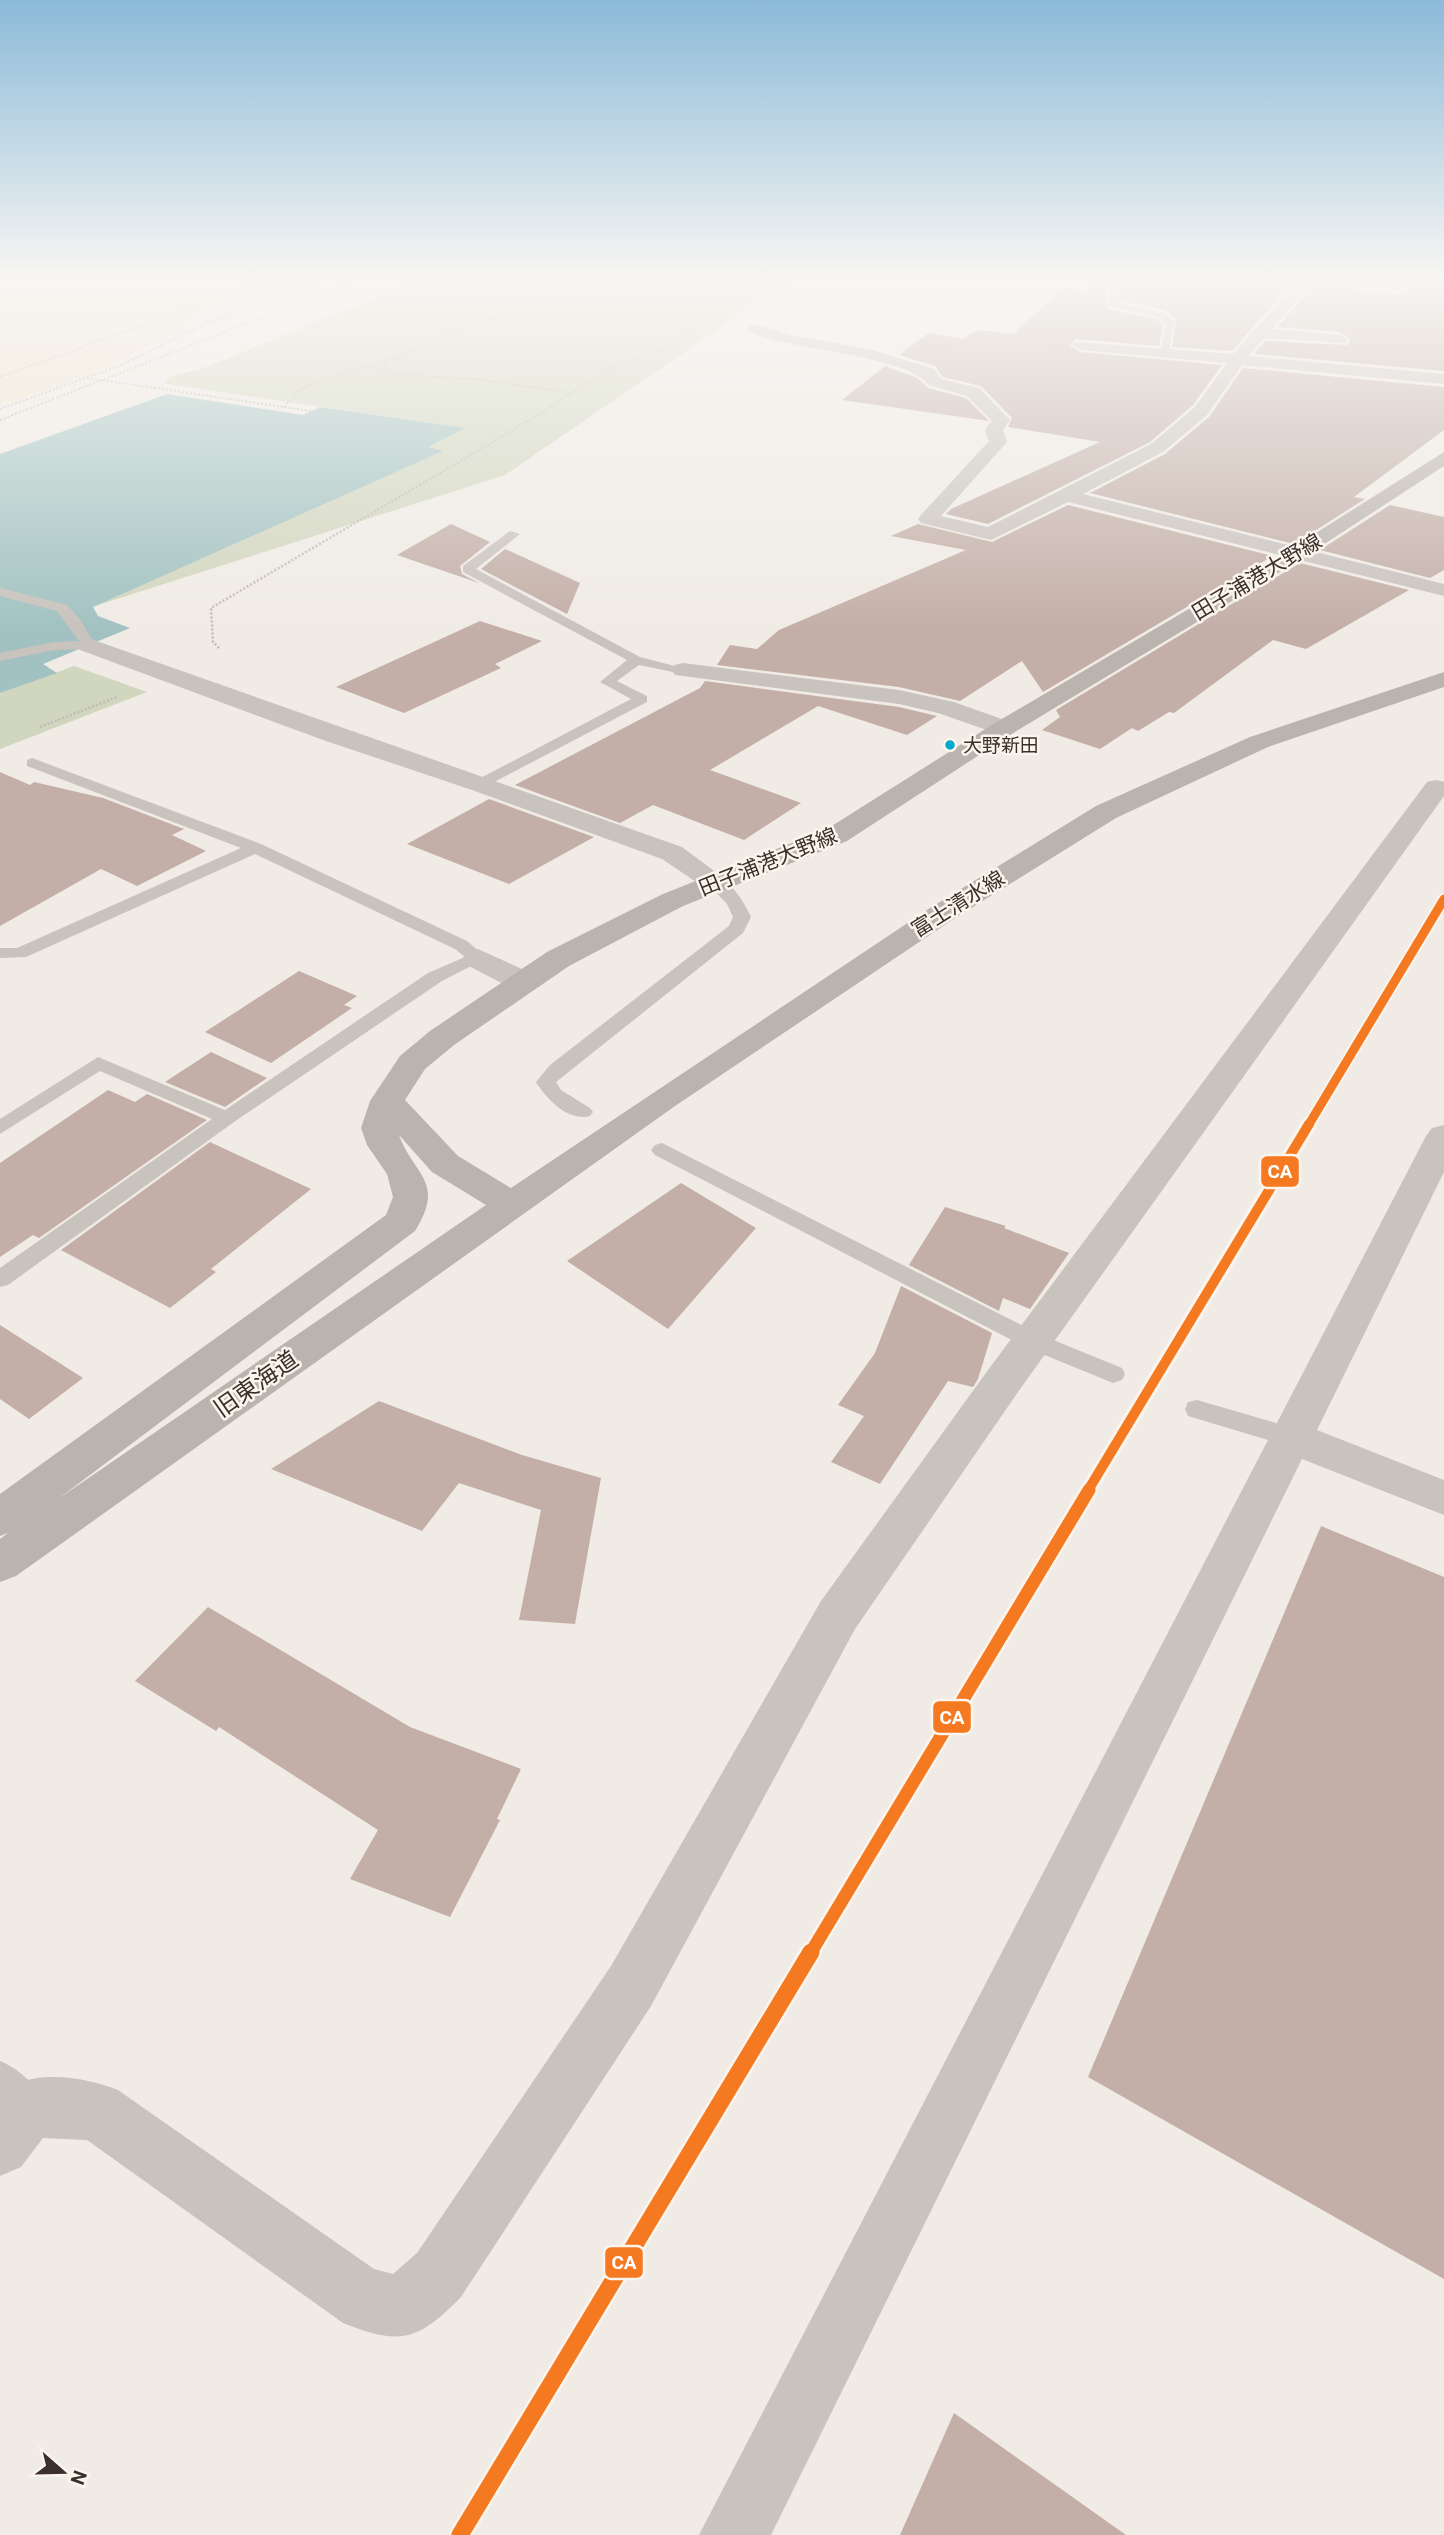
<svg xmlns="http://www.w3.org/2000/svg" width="1444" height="2535" viewBox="0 0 1444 2535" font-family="Roboto,'Noto Sans JP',sans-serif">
<rect width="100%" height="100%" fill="#f0ebe5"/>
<!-- green -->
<path fill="#d1d6bf" d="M428,276H795L505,475L92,607L441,451L427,447L464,428L166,384L169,377L209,366Z
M74,666L147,692L0,749V693Z"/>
<!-- sand -->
<path fill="#efe3cc" d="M0,276H324L295,287L269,283L180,325L189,326L93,373L0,405Z"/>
<!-- water -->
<path fill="#a1c2c1" d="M167,394L303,415L320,407L465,428L428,447L443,451L93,607L98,616L130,628L43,664L57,673L0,693V454Z"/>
<!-- building -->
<path fill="#c3afa7" d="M1127,276L1161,278L1298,276L1232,351L1172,347L1176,319L1165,310L1118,300L1120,285Z
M1403,276L1444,279V371L1254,354L1265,341L1347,345L1351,340L1340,332L1277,327L1314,285L1400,294L1408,289V285L1400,280L1370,277L1401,280Z
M1091,285L1106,287L1107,309L1157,319L1163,325L1159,346L1076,339L1070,345L1080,352L1222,365L1193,405L1150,442L988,524L946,514L951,509L1100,442L1008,427L1012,418L981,386L943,377L935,366L899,355L929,333L963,339L977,330L1014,334L1062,288L1087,291Z
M885,366L917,378L928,388L966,398L989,421L842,400Z
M1243,368L1444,387V430L1354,497L1365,499L1294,544L1090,493L1165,454L1209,417Z
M1068,505L1273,556L1043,692L1022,661L960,701L899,687L717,665L730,645L757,649L779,630L966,550L891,536L918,524L992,542Z
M1390,505L1444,517V570L1430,578L1320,550Z
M451,524L490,542L460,566L462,574L479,583L397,555Z
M505,549L580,583L567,614L481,569Z
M1300,563L1409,590L1306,649L1273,640L1174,713L1169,712L1138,731L1132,728L1100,749L1042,730L1060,717L1056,710Z
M480,621L542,641L495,664L501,668L404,713L336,687Z
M705,681L899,707L937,716L907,735L818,706L710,770L801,803L744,840L653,805L620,823L515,785L700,688Z
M0,772L30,785L34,782L103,798L184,829L172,835L206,851L137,886L101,869L0,926Z
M489,799L594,837L509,884L407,844Z
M299,971L357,996L344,1005L352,1008L271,1063L205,1032Z
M211,1052L267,1078L225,1107L165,1082Z
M108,1090L135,1102L147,1094L207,1120L39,1238L33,1235L0,1257V1163Z
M210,1142L311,1189L211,1269L216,1272L170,1308L61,1250Z
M681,1183L756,1228L668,1329L567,1261Z
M945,1207L1006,1226L1004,1228L1069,1253L1030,1309L1003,1298L999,1311L909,1265Z
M901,1286L992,1333L978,1379L973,1387L948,1381L880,1484L831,1462L864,1416L838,1405L875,1353Z
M0,1325L83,1378L29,1419L0,1399Z
M379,1401L522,1455L601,1478L575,1624L519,1620L541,1510L459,1483L422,1531L271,1469Z
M1321,1526L1444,1577V2279L1088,2077Z
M208,1607L410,1727L521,1769L497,1819L500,1820L450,1917L350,1879L378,1830L219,1727L216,1731L135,1681Z
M954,2413L1126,2535H900Z"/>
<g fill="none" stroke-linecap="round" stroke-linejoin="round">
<!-- path-far1 -->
<path stroke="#c2bbb6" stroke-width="2" stroke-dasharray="2 2" stroke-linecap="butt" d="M446,278L717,316
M748,295L778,276
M208,324L334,276
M957,348L1042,349
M386,361L381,369L391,374L477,379L571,393
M0,377L280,276
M87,378L311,411
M284,407L302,388L434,345L462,324L522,314L548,304L567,294L577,282L576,276
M0,409L121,365L301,276
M0,420L367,276
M527,422L609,369L664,349L723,311"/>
<!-- path -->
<path stroke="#c2bbb6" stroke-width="2.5" stroke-dasharray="2 2" stroke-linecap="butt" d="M219,648L213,642L211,608L530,420
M40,727L117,697"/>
<!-- lane -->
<path fill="#c9c3be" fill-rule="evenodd" d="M1100,276H1109L1117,284L1115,302L1164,313L1174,321L1168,355L1160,353L1166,324L1158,317L1108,306L1109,285Z
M510,531L520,534L476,569L640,657L690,670L683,674L639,665L617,681L647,696V702L481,789L473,784L475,781L631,699L600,682L627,660L463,572V566Z
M0,588L67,605L80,619L95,645L88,649L54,650L0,661V653L54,642L79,641L57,611L0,596Z
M32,758L261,844L467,941L487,958L442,981L234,1122L8,1285L0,1287V1268L212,1119L100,1071L0,1134V1119L98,1057L225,1110L428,973L465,957L455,949L255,854L26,957L0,958V948H17L241,848L27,766V760Z
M715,877C732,881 744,902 751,917L743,933L556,1082L561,1090L590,1108L593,1112L590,1116C569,1122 546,1099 536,1082L550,1065L729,926L733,917L727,904L706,882Z
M662,1143L1041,1335L1122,1368L1125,1374L1122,1380L1113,1383L1025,1347L655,1155L651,1150L655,1145Z
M1197,1400L1300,1430L1304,1437L1300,1444L1291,1447L1188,1416L1185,1409L1188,1402Z
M0,2061C20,2069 38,2087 47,2107L41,2119L29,2125L17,2119L0,2103Z"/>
<!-- street -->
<path fill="#c9c3be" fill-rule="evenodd" d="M1302,276H1341L1400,283L1407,287L1400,291L1313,282L1272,329L1340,335L1348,340L1345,343L1264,338L1249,356L1444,374V384L1242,365L1207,415L1163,452L1083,494L1444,584V596L1068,502L991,540L921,523L918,519L921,515L989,441L985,430L992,421L967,396L929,385C911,359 806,349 771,339C762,336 752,335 746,329L754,324L794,336L869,349L934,369L941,379L979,388L1010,420L1003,430L1007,442L941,516L988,527L1151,444L1195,407L1227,363L1081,350L1073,345L1076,342L1233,354Z
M88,638L682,847L729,882L725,888L715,891L705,888L662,859L472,790L323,740L80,650L76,645L80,640Z
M683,663L899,690L954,702L1013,723L1017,728L1013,733L1004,736L938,713L899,704L675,675L671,670L675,665Z
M1436,780L1444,782V796L1018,1392L855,1629L651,2006L461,2297C418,2341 400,2346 343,2323L87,2140L43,2138L21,2167L0,2176V2097C23,2066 87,2077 118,2090L374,2269L393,2274L417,2253L611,1966L821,1601L988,1370L1427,782Z
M478,949L533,974L538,981L533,988L522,990L511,988L467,965L463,958L467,951Z
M1444,1125V1172L1317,1430L1444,1480V1515L1302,1459L771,2535H699L1426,1136L1432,1128Z"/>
<!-- secondary -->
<path fill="#bab3ae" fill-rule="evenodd" d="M1444,452V466L1303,558L1013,733L847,841L683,906L569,966L454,1045L425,1069L405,1100L458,1156L511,1188L930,908L1096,806L1250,737L1444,672V687L1268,747L1116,818L952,920L675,1106L16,1576L0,1582V1539L8,1533L0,1536V1494L386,1215L393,1197L387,1174L367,1145L361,1128L370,1101L400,1056L430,1031L547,952L663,894L827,829L995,723L1289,550ZM399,1135L432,1172L486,1205L58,1499L415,1231C446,1181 414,1176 399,1135Z"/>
<!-- rail-1-far3 casing -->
<g stroke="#fbf5ee" stroke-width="13">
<path id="rail-1-far3" d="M1308,1126L1444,899"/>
</g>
<!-- rail-1-far2 casing -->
<g stroke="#fbf5ee" stroke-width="16">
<path id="rail-1-far2" d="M1087,1492L1309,1124"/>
</g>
<!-- rail-1-far1 casing -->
<g stroke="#fbf5ee" stroke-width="18">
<path id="rail-1-far1" d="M810,1954L1089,1490"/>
</g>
<!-- rail-1 casing -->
<g stroke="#fbf5ee" stroke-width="22">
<path id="rail-1" d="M460,2535L811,1952"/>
</g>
<!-- rail-1-far3 -->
<use href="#rail-1-far3" stroke="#f47921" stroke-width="9"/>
<!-- rail-1-far2 -->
<use href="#rail-1-far2" stroke="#f47921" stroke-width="10"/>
<!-- rail-1-far1 -->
<use href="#rail-1-far1" stroke="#f47921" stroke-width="13"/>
<!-- rail-1 -->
<use href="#rail-1" stroke="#f47921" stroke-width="17"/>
</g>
<!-- sky -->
<linearGradient id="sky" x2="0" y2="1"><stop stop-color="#8bbad8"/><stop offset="0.44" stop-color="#f8f6f3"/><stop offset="1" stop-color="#f8f6f3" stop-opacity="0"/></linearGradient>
<rect width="1444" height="631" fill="url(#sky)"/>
<!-- markers -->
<circle fill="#00a9ce" stroke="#fbf5ee" stroke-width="2.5" cx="950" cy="745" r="6"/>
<g text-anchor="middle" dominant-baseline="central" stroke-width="5" stroke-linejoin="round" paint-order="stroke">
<!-- far-bus labels -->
<g font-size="19" fill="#3b302b" stroke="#fbf5ee" text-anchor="start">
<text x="963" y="745">大野新田</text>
</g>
<!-- far-street labels -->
<g font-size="21" fill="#3b302b" stroke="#fbf5ee">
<text transform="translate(1257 577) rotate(-31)">田子浦港大野線</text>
<text transform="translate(768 862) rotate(-22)">田子浦港大野線</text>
<text transform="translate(958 904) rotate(-32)">富士清水線</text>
</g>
<!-- street labels -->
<g font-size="24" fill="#3b302b" stroke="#fbf5ee">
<text transform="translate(256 1384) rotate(-35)">旧東海道</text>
</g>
</g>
<g stroke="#fbf5ee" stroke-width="2.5">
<rect x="1260" y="1155" width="40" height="33" rx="7" fill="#f47921"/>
<rect x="932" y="1700" width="40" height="34" rx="7" fill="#f47921"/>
<rect x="604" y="2246" width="40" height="33" rx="7" fill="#f47921"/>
</g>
<g font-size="19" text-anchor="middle" font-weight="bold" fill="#fff">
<text x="1280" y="1178">CA</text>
<text x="952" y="1724">CA</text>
<text x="624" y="2269">CA</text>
</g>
<!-- north arrow -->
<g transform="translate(63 2472) rotate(110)" stroke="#fbf5ee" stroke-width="5" paint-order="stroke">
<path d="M0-5L12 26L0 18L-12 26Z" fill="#3b302b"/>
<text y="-10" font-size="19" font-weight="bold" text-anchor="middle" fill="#3b302b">N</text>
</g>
</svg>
